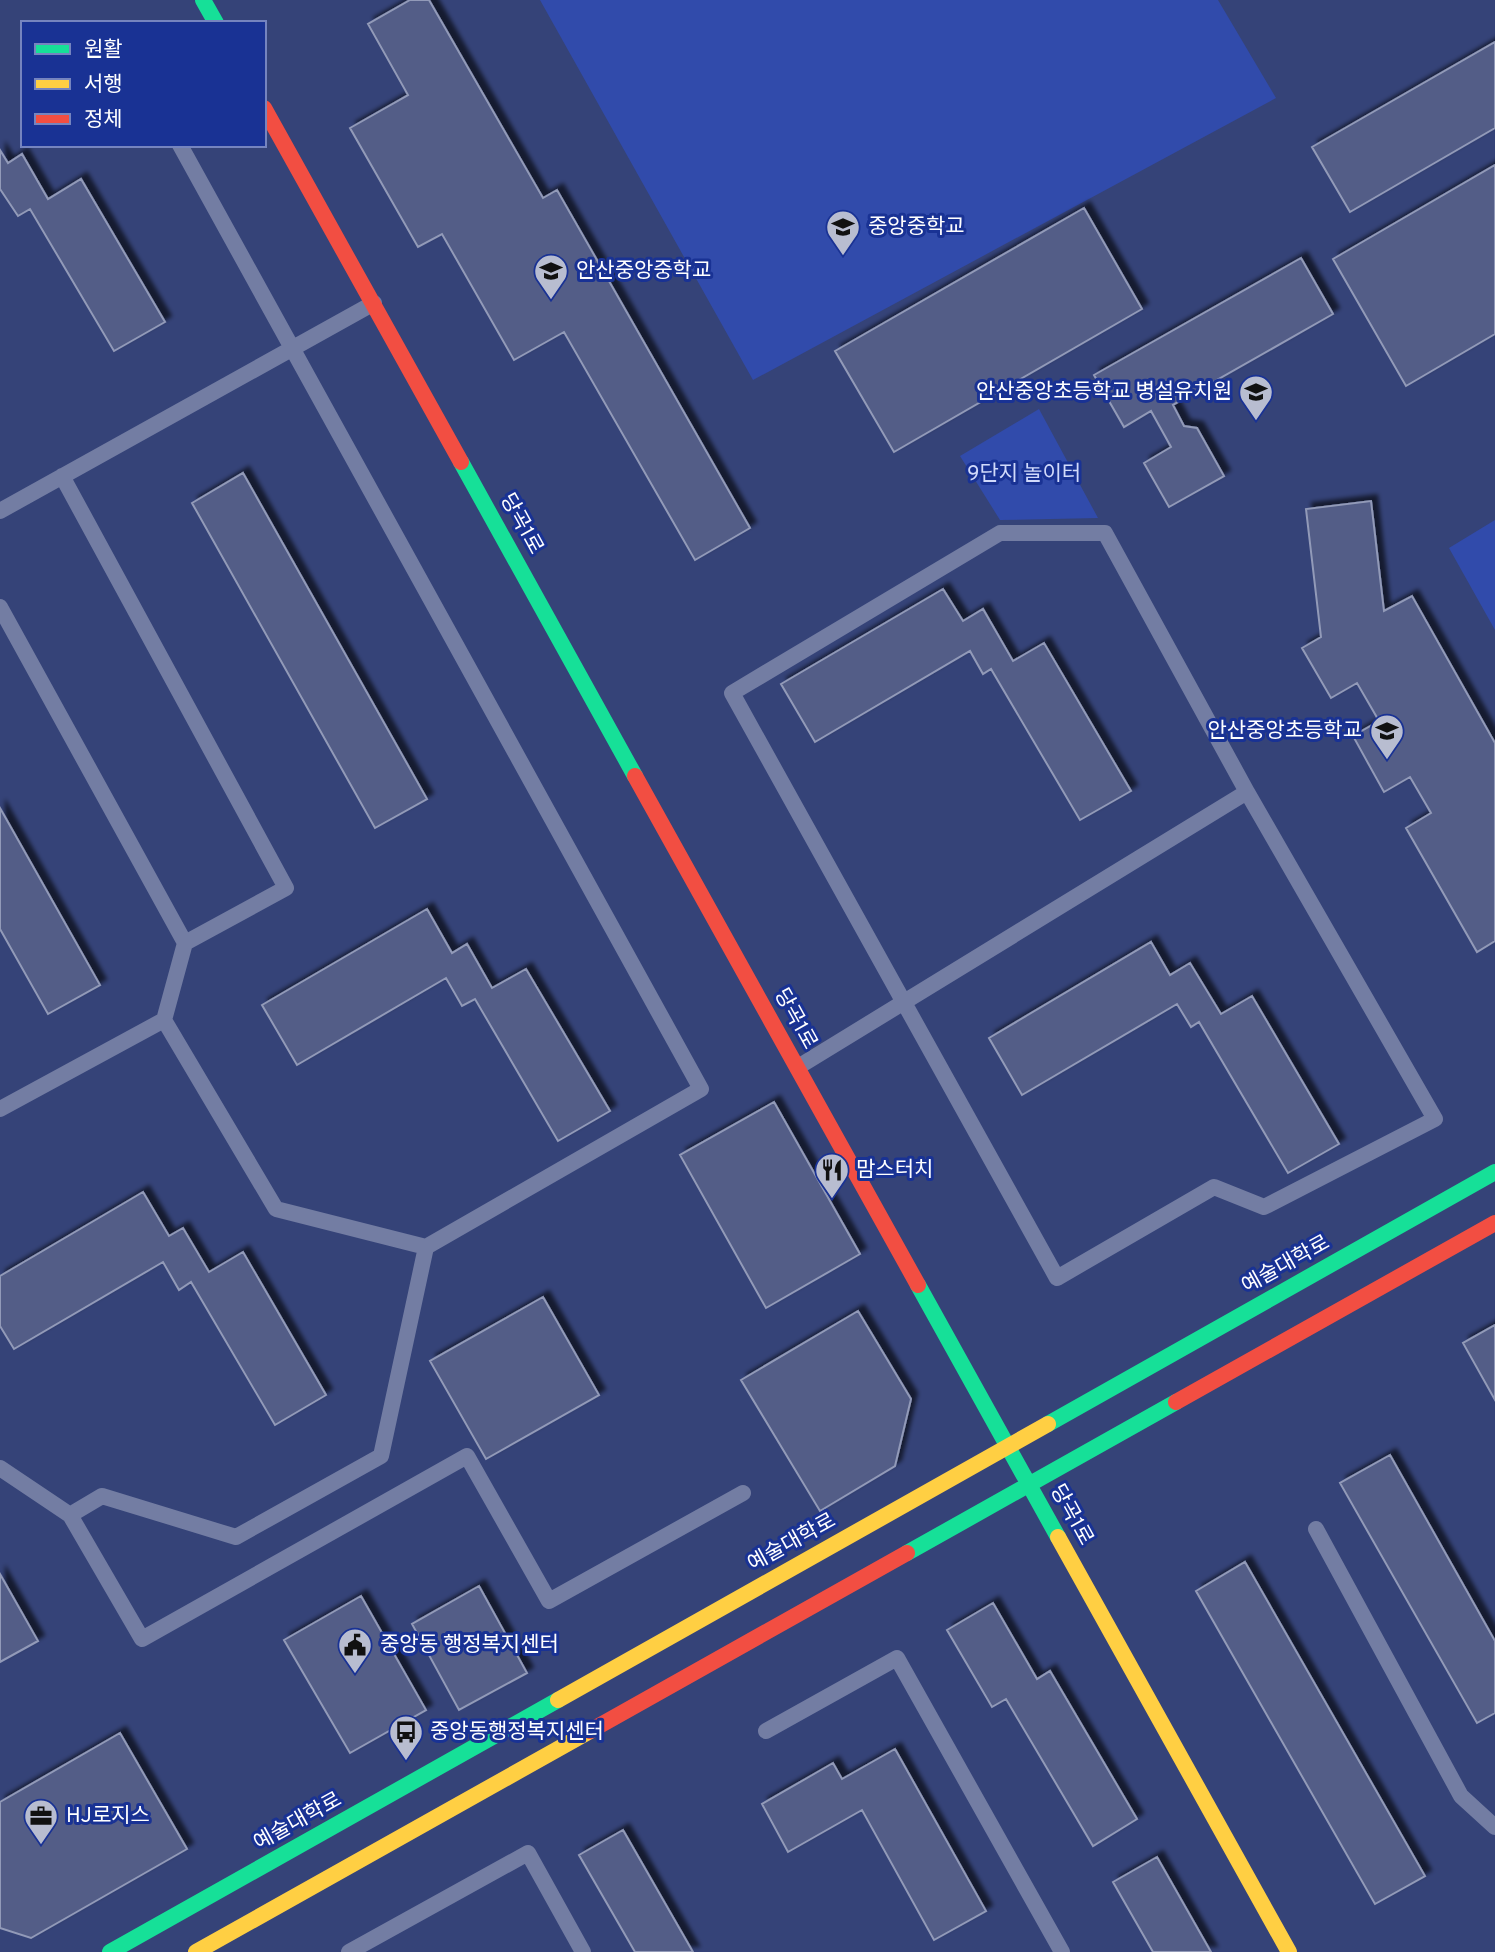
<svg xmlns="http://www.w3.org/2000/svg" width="1495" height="1952" viewBox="0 0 1495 1952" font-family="Overpass,'Noto Sans KR',sans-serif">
<defs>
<filter id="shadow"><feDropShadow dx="6" dy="-6" stdDeviation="2" flood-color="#0009"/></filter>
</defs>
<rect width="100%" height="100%" fill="#354378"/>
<!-- green -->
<path fill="#314bab" d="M540,0H1218L1276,98L753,380Z
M1039,409L1098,518L1000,520L960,456Z
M1495,520V630L1449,548Z"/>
<!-- building -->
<path fill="#525d87" stroke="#929ab8" stroke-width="2" filter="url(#shadow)" d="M410,0H429L543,198L557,190L750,528L695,560L564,332L514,360L442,234L418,247L350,128L408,95L368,24Z
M1495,42V128L1350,212L1312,147Z
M0,150L8,163L22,154L48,199L81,179L165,322L114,351L30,209L18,216L0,189Z
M1495,165V334L1406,386L1333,259Z
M1084,208L1142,309L894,452L835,351Z
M1301,258L1333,314L1173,405L1184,426L1197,428L1224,476L1169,507L1144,463L1171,447L1151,411L1124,427L1094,375Z
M243,473L427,799L375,828L192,503Z
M1371,501L1384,611L1412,596L1495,743V941L1477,952L1406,828L1431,813L1410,777L1384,792L1353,736L1379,721L1357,683L1331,698L1302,648L1321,637L1306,509Z
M943,589L963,621L983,609L1013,661L1044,643L1131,791L1080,820L991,669L983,674L970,651L815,742L781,684Z
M0,808L100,985L48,1014L0,929Z
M427,909L452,953L467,944L492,988L526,969L610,1111L558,1141L475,999L462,1006L446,978L297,1065L262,1005Z
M1151,942L1170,975L1190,963L1221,1014L1252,996L1339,1144L1288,1173L1199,1022L1191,1027L1177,1004L1022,1095L989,1038Z
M774,1102L860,1254L766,1308L680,1155Z
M143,1192L169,1236L183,1228L209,1272L243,1252L326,1395L275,1425L191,1282L179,1290L163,1262L14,1349L0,1326V1276Z
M543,1297L599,1395L486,1459L430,1361Z
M858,1311L911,1399L895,1466L820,1511L741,1380Z
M1495,1325V1400L1463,1343Z
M1390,1455L1495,1641V1713L1477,1723L1340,1483Z
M1245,1562L1425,1876L1375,1904L1196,1591Z
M0,1574L38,1641L0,1662Z
M479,1586L527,1673L459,1710L412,1624Z
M361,1596L426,1710L350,1753L284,1640Z
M993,1603L1037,1679L1050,1671L1137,1819L1093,1846L1006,1699L992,1707L947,1630Z
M120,1733L187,1849L31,1938L0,1928V1802Z
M895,1749L986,1911L934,1940L862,1810L788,1852L762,1804L833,1763L842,1779Z
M623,1830L693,1952H635L579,1855Z
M1157,1857L1211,1952H1153L1113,1882Z"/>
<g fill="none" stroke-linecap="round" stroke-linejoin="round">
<!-- lane -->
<path stroke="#737da3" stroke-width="16" d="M180,145L701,1089L426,1247L276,1209L164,1020L185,943
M0,511L374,303
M0,607L185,943L286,888L62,476
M798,1067L1247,792L1105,533H1000L732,693L1057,1278L1214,1187L1264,1207L1435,1119L1247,792
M0,1109L164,1020
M0,1468L70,1515L142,1639L467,1456L549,1601L743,1493
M70,1515L102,1496L236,1537L381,1456L426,1247
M1316,1529L1461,1796L1495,1827
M766,1731L897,1658L1062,1952
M349,1952L528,1853L583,1952"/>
<!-- fast -->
<path stroke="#16e098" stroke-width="16" d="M203,0L216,23
M461,462L635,776
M918,1285L1058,1537
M1048,1424L1495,1172
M907,1553L1176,1402
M110,1952L558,1700"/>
<!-- slow -->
<path stroke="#ffcf43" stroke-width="16" d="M1058,1537L1289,1952
M558,1700L1048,1424
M196,1952L590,1731"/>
<!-- jam -->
<path stroke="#f24e42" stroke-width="16" d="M264,108L461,462
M635,776L918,1285
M1176,1402L1495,1223
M590,1731L907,1553"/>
</g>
<!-- icons -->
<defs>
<g id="school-pin" transform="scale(1.75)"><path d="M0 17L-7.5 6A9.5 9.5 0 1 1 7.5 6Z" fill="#b8bdd0" stroke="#193294"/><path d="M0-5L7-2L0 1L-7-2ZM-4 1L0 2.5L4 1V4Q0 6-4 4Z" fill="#111"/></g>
<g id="restaurant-pin" transform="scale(1.75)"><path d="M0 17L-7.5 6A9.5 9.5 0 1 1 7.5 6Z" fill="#b8bdd0" stroke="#193294"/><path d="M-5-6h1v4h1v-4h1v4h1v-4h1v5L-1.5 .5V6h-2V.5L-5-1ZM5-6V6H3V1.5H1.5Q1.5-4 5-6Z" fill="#111"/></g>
<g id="civic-pin" transform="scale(1.75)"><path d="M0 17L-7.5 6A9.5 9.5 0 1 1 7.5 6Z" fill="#b8bdd0" stroke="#193294"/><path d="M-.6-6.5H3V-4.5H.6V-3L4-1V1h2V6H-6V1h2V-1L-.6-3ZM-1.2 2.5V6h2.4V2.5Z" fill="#111"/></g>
<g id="bus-pin" transform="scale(1.75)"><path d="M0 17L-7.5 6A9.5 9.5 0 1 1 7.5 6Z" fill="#b8bdd0" stroke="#193294"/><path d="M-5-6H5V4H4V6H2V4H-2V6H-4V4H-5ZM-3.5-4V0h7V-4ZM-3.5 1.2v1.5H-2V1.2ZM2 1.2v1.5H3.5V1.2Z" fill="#111"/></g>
<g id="office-pin" transform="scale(1.75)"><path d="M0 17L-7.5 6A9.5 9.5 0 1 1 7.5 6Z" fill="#b8bdd0" stroke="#193294"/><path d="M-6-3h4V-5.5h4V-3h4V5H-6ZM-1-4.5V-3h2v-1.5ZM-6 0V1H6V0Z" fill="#111"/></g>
</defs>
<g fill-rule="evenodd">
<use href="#school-pin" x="843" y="227"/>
<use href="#school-pin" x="551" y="271"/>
<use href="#school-pin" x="1256" y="392"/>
<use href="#school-pin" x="1387" y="731"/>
<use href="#restaurant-pin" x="832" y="1170"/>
<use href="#civic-pin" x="355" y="1645"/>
<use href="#bus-pin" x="406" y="1732"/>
<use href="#office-pin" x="41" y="1816"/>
</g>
<g text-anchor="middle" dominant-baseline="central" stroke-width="6" stroke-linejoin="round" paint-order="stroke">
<!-- poi labels -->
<g font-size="21" fill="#fff" stroke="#193294" text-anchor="start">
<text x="868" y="227">중앙중학교</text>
<text x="576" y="271">안산중앙중학교</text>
<text x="1232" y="392" text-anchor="end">안산중앙초등학교 병설유치원</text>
<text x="1362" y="731" text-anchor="end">안산중앙초등학교</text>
<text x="856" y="1170">맘스터치</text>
<text x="380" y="1645">중앙동 행정복지센터</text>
<text x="430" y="1732">중앙동행정복지센터</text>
<text x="66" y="1816">HJ로지스</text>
</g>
<!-- park labels -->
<g font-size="21" fill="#d1dafb" stroke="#193294">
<text x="1024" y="474">9단지 놀이터</text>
</g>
<!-- street labels -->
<g font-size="21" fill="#fff" stroke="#193294">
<text transform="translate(521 524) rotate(61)">당곡1로</text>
<text transform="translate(795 1019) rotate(61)">당곡1로</text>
<text transform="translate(1286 1265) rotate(-29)">예술대학로</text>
<text transform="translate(1071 1515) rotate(61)">당곡1로</text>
<text transform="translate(792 1543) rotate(-29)">예술대학로</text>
<text transform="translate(298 1822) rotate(-29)">예술대학로</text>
</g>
</g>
<!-- legend -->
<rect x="21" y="21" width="245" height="126" fill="#193294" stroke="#7584bf" stroke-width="2"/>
<rect x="35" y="44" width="35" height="10" fill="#16e098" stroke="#7584bf" stroke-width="2"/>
<text x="84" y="56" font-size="21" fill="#ffffff">원활</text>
<rect x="35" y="79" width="35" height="10" fill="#ffcf43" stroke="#7584bf" stroke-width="2"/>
<text x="84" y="91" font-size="21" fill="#ffffff">서행</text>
<rect x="35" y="114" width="35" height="10" fill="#f24e42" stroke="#7584bf" stroke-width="2"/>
<text x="84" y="126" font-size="21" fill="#ffffff">정체</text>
</svg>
